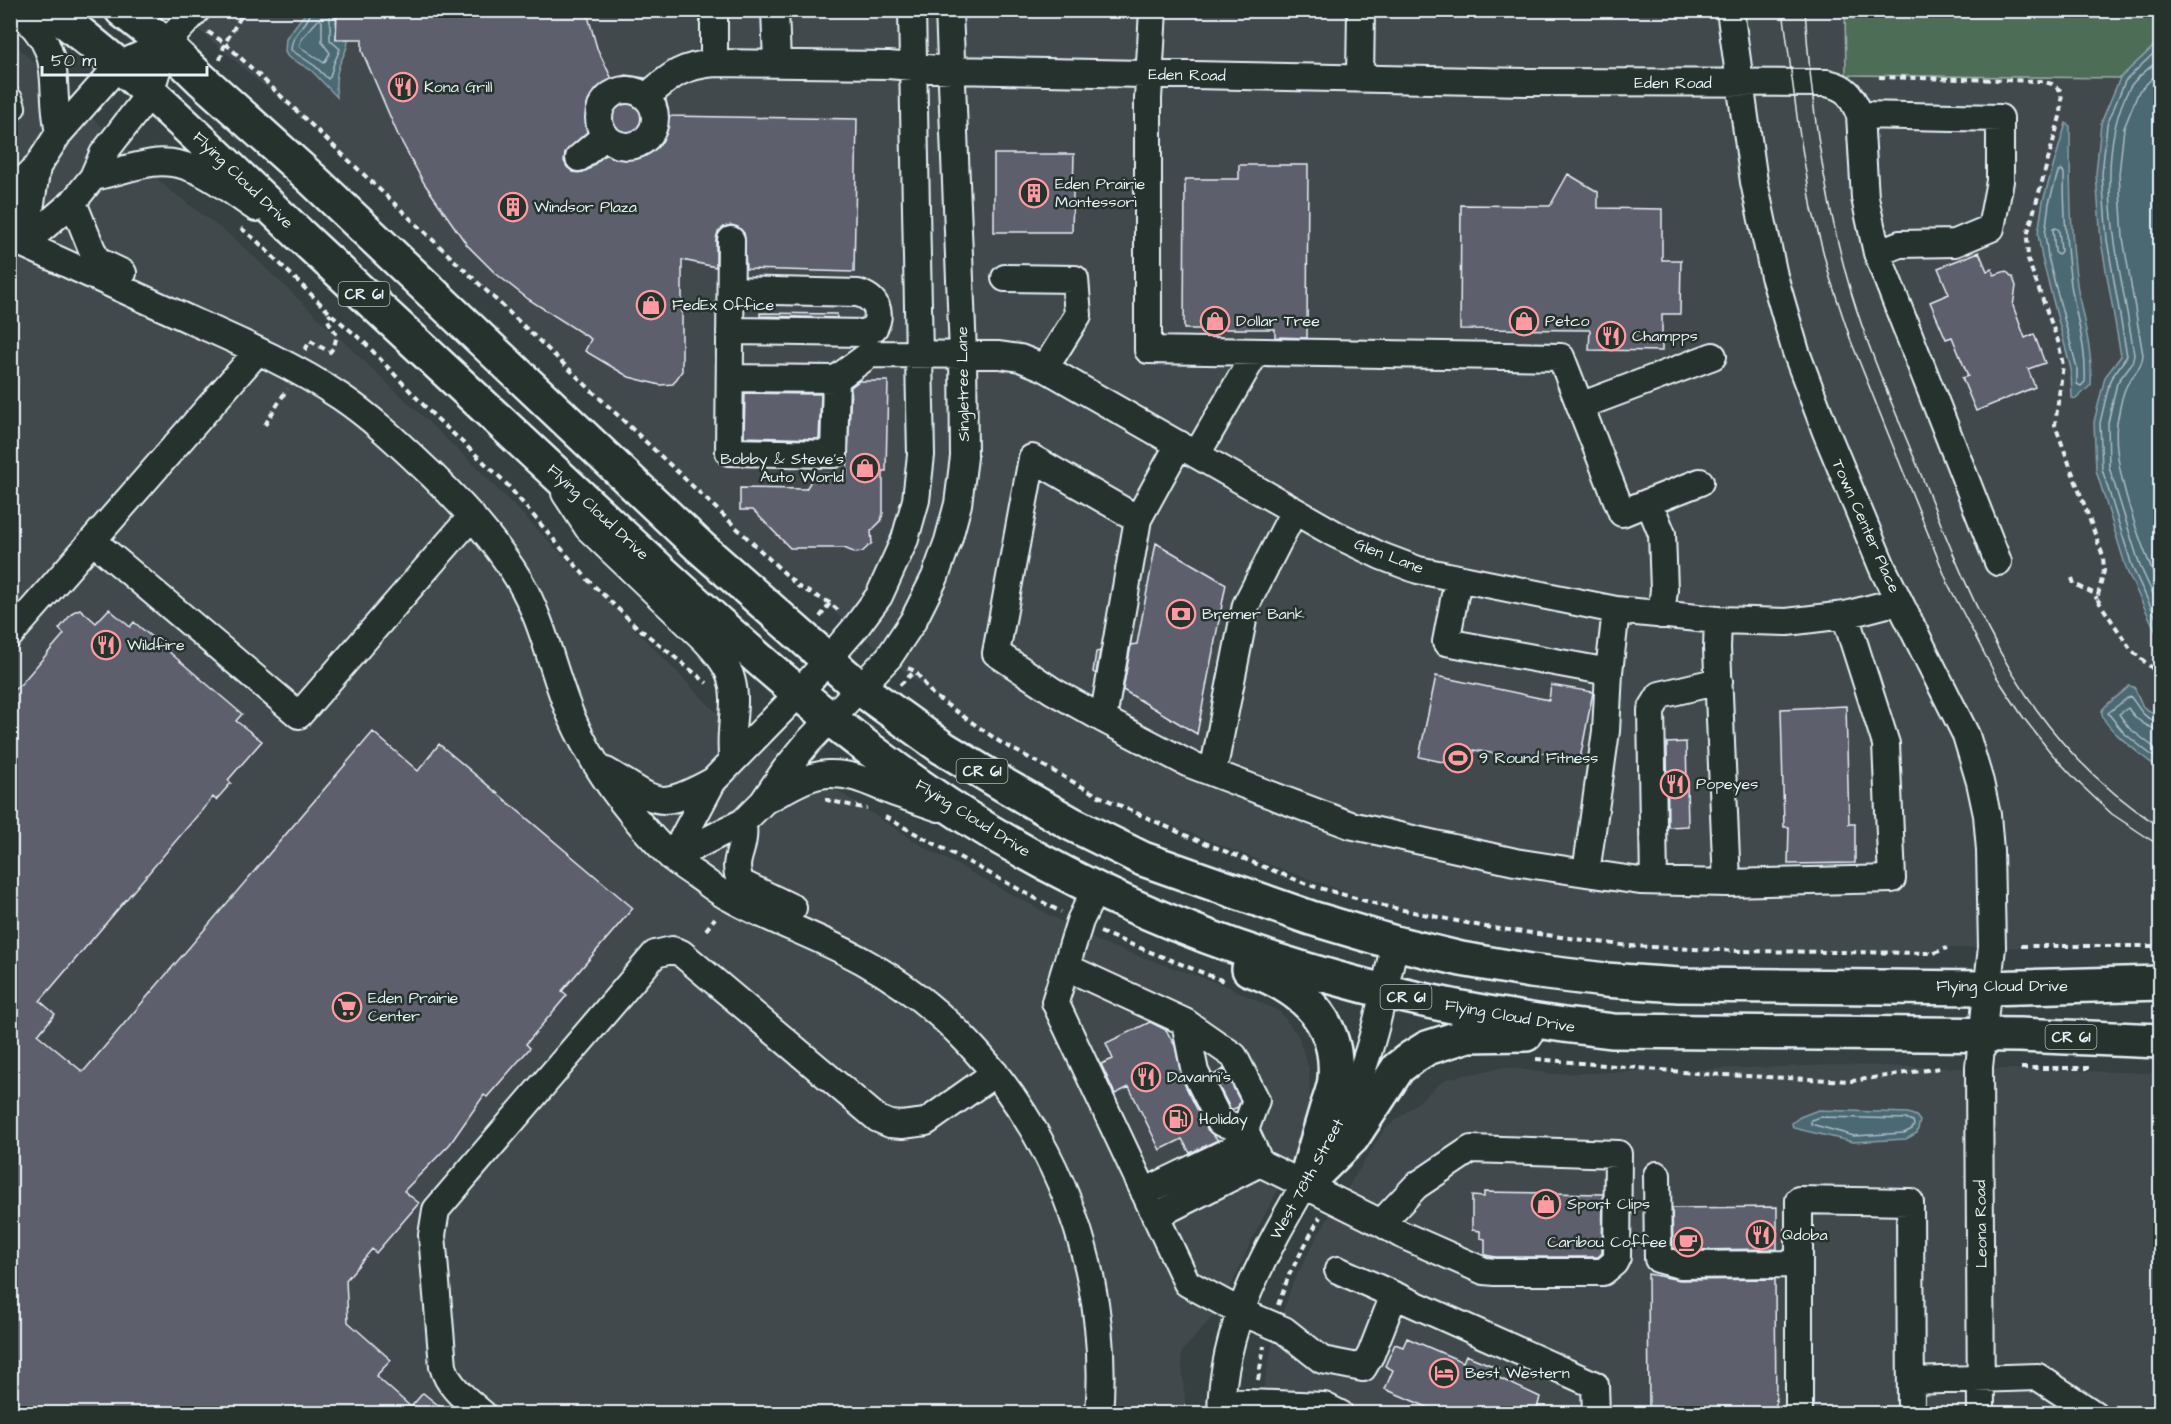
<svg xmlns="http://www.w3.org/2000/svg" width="2171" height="1424" viewBox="0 0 2171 1424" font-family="'Architects Daughter',sans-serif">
<rect width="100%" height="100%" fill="#364040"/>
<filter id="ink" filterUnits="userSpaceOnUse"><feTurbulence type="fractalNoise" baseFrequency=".0167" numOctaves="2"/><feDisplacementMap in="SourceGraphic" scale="12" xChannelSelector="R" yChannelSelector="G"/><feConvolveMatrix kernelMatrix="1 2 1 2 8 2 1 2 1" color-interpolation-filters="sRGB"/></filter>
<g filter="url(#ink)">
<!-- built -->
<path fill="#42494d" d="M177,11H2160V946L1947,948L1934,953L1739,951L1629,946L1486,927L1384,906L1271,865L1120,805L1000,742L933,695L758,548L321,135Z
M10,40L167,188L236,240L474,465L718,714L924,847L1103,944L1229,987L1280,1012L1298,1036L1309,1069L1310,1115L1291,1166L1255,1233L1223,1304L1181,1353L1186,1413H11Z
M1840,1065L2160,1073V1413L1258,1414L1273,1342L1292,1285L1319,1233L1384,1130L1446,1079L1505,1067L1552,1074Z"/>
<!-- green -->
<path fill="#4e6d57" stroke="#9bafa8" stroke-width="1.5" d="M1845,11H2160V38L2151,49L2120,78L1846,75Z"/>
<!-- water -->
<path fill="#4c6973" stroke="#8a9fa8" stroke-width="1.5" d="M307,11H336V40H348C348,49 344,54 340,63C336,74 335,86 337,97L311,70L288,57L285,52L286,38Z
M2160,38V640L2127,571L2096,470L2094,422L2105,377L2121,356L2101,241L2096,174L2101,123L2120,78L2151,49Z
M2066,123L2070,126C2070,179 2070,231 2077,284C2082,320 2093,347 2091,385L2076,399L2072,398L2071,369L2042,258L2038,234L2043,201Z
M2129,686L2134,687L2143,707L2160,717V770C2150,761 2098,725 2102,711C2103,705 2124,693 2129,686Z
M1818,1110L1908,1113L1916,1116L1920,1121L1917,1133L1906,1139L1853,1142L1793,1128L1792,1123L1800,1117Z"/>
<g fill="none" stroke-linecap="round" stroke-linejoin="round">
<!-- shore -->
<path stroke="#aabbc3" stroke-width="1.5" d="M311,10C309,26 291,32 291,50L315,66L328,79L330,77L334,63L340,49L330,40V10
M319,19L322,21V42L330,53L324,63L299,46L302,38Z
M2160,47L2125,81L2107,125L2102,174L2107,240L2127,356L2110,380L2100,423L2102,469L2133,569L2160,626
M2160,59C2151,67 2136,77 2130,87C2088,163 2123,274 2134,355L2132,363L2117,383L2108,423L2109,467L2140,566L2160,609
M2160,71L2139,91L2124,128L2119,174L2123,238L2143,355C2142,370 2131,375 2126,387C2121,397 2119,413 2117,423C2111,466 2142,549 2160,588
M2062,170L2064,173C2064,210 2066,248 2071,285C2076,318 2087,348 2085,382L2081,386L2077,384V368L2048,257L2045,234L2049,203L2058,172Z
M2056,228L2059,230L2061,251L2058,255L2055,252L2053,229Z
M2160,722C2142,719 2140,708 2130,696L2108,713L2124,733L2160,762
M2160,730C2147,728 2135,719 2128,708L2119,714L2129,728L2160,752
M1820,1117L1907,1119L1913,1121L1914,1125L1912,1129L1904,1133L1854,1136L1811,1124V1120Z"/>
</g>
<!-- building -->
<path fill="#5d5f6c" stroke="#e8f1f8" stroke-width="1.5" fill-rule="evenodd" d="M337,10H585L588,16L597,48L612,79L626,75L645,78L632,93L631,100L635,107L640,111L649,112L666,100L669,116L857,119L854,272L746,269L744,233L738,227L731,225L724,227L718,232L716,239V267L682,260V371L673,384L660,385L629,377L585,351L591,339L528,299L495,273L467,245L424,183L398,135L362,51V39H336ZM603,121L611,122L617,127L620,134L619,142L589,169L581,173L573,172L567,167L564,161L565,152L595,125Z
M994,154H1074L1072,232H994Z
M1239,165H1308L1307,338L1275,337V329H1184L1185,179H1239Z
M1568,174L1598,192V208L1662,209V260H1681L1680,314H1662V351L1589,350L1590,330L1460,329L1461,205L1550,206Z
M1979,252L1987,271L1992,269L1994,275L2006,271L2013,278L2016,286L2013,306L2025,338L2034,334L2045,363L2028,369L2035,387L1976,411L1962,378L1968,376L1952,337L1946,339L1930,302L1949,294L1938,268Z
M760,313L837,314V318L760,316Z
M859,381H888L886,471H883V513L881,521L871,531L872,543L862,552L856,553L844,548H790L753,510H740V488L806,489L814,476L819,473L847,476L851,387Z
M745,393L821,394L819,439L744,437Z
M1156,543L1226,584L1197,734L1123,690L1131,645L1137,644Z
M80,609L96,623L109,609L130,627L134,622L242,714L236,721L262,741L228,780L231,783L216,800L213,797L40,1001L55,1014L38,1035L83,1072L373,732L418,771L439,744L633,908L562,991L567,995L526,1044L530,1048L487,1097L484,1095L450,1144L404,1191L419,1203L376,1253L372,1249L346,1280L348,1322L391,1360L376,1376L411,1407L423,1393L448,1413H10V693L21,684L64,634L59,629L73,612Z
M1100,651L1096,674L1093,672L1096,652Z
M1436,676L1549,700L1551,685L1593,692L1580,759L1538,752L1536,761L1474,750L1471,768L1419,757Z
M1846,706L1849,824H1855V863L1788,864L1789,827H1784L1781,709Z
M1686,742L1688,826L1668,827L1667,743Z
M1150,1022L1166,1030L1175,1046L1182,1079L1207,1129L1218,1140L1190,1153L1182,1139L1160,1150L1129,1087L1115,1094L1101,1064L1113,1059L1106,1043Z
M1224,1069L1240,1101L1238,1107L1231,1110L1213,1075Z
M1484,1192L1603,1194L1602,1253L1598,1257H1496L1485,1255V1239L1480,1238V1231L1472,1230V1196L1484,1197Z
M1777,1207V1249L1682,1250L1673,1248L1672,1208Z
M1648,1274L1680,1280L1775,1279L1776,1413H1649Z
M1407,1338L1463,1362L1466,1355L1498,1368L1495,1376L1540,1397L1536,1413H1441L1385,1389L1393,1370L1385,1366L1395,1344L1403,1347Z"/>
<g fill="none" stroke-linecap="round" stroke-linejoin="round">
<!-- minor casing -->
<g stroke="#e8f1f8" stroke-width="30">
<path id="minor" d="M16,10C67,50 48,80 59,133
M714,10V63
M775,10L777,63
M1153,10L1148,99V350L1561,357L1622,513L1649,502L1662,534L1664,590L1661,615
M1730,10L1754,182L1774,276L1796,352L1826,432L1883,569L1966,735L1980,782L1987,815L1990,850L1992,947L1979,1067L1981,1414
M1360,77L1361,10
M599 118a28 28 0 1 1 56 0a28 28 0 1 1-56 0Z
M646,97C672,75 679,67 714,63L888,65L951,70L1524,82L1827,83C1849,88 1851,96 1860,115
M10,101L12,107L10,109
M579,158L605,136
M93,177C113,173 132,166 152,163C192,157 224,187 256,208
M10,193L37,167L59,133L119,65L165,44L197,10
M73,202L95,257L102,263L123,273
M10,238C73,267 135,295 197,323C247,345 296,367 341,397C375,420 403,448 432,475C465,507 495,540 519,580C544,622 552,671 571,716C593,767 629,815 669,855C677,863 687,869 696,875C708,883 719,893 732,899C774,922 820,937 863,961C1022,1049 1114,1234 1099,1414
M731,240L729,452L834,454L836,379
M24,244L73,202L93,177L103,154L150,93L165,44
M24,244L37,167
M1877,253L1900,244L1955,243L1991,228L2000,181V118L1860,115L1865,198L1877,253L1998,562
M1005,278L1075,279L1078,315L1045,368
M730,331L864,333L874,328C883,311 875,298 858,293L731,290
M730,378L836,379L870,354L999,355L1020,358L1045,368L1335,534L1381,556L1418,570L1616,610L1718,620L1787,622L1845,615L1899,601
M1580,406L1713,356
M1179,444L1138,519L1032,458L996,653L1053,691L1103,719L1187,763L1350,825L1515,862L1586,873L1640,881L1727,883L1717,648L1718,620
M1197,454L1256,352
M565,493L588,528L705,640C715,651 725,662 730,675C737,695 733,712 732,732C731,741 732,751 732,761
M1649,502L1700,482
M93,541L299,715L472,516
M1458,579L1446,642L1609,672
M10,635L258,351
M1103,719L1138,519
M606,771C658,801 655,813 713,781
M1213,772L1246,605L1294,511
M768,799C787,789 807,775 828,774C854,773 872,784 895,793C910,798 924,803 939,808
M743,822C743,827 744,833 743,838C741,857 732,862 741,883L793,908
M672,858L743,822L763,802L785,770L809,741L889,657L913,621L935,577L948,541L958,504L964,457L963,353L949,10
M672,858L713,781L799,693L856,627L879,596L905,539L916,500L921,455L912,10
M1586,873L1606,731L1609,672L1616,610
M1654,881L1651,710L1660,695L1719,681
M1727,883L1892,879L1886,744L1845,615
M1096,888L1080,921L1055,1002L1187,1283L1239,1311L1284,1330L1322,1360L1363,1368L1371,1354L1394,1295L1595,1385L1596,1414
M1066,967L1185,1022L1234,1056L1256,1100L1245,1130L1260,1163L1381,1223L1416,1186L1471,1149L1618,1154L1617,1257L1614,1263L1603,1272H1495L1484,1271L1400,1234L1381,1223
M1185,1022L1195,1072L1220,1122L1245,1130
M1657,1175L1658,1259L1680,1265L1799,1264
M1144,1192L1250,1141
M1155,1216L1260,1163
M1338,1270L1394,1295
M1911,1381L2038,1377L2094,1414
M1222,1402L1324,1406L1340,1414
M483,1414C467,1400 448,1387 443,1366L432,1235L436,1210L655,954L672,950L681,953L878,1119L890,1124L902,1125L926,1122L995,1073
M1221,1414C1222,1324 1267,1249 1311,1173C1325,1148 1341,1123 1352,1097C1373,1048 1383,995 1395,943
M1799,1414V1200L1910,1202L1911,1414"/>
</g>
<!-- major casing -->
<g stroke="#e8f1f8" stroke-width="38">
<path id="major" d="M51,10C83,36 116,62 147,90C204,141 258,196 314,248C412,340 511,431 609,523C721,627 834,732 963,815C1157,939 1385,1006 1613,1031L2020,1035L2160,1041
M122,10L165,44L201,79L311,178L700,547L861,689L943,748L1004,785L1072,824L1143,859L1311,918L1395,943L1461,959L1531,971L1605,980L1679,985L1986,988L2160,983
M1249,969C1301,987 1340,1020 1335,1079C1334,1090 1329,1101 1326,1111C1319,1134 1312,1158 1305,1182
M1305,1184L1352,1138L1398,1068L1411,1058L1427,1048L1468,1035L1526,1034"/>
</g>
<!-- path -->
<path stroke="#e8f1f8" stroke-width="4" stroke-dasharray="6 4.5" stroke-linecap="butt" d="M208,32L225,43L799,587L830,603L840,612
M220,60L225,43L245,10
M1879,77L2041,81L2052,84L2060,90L2062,100L2061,113L2027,236L2028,260L2058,341L2063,365L2055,425L2103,556L2104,571L2097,599L2132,651L2158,673L2160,678
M241,228L257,241L331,314L365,343L430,412L504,481L589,581L636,626L707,683
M305,350L310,341L330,352L334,347L337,335L327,319L331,314
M265,425L287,389
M2072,578L2074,584L2093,593L2097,599
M820,617L830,603
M908,668L915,671L933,695L1000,742L1099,796L1185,835L1309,885L1384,906L1486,927L1629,946L1739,951L1934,953L1947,948
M900,685L915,671
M827,798V800L867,809
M885,817L1061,912
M706,930L715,918
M1100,932L1226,982
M2021,946H2160
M1536,1059L1706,1074L1852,1081L1940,1068
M2021,1068H2089
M1278,1305L1289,1275L1320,1217
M1258,1380L1264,1346"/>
<!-- minor -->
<use href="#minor" stroke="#26332d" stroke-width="26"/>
<!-- major -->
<use href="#major" stroke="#26332d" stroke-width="33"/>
<!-- tram -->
<path stroke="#e8f1f8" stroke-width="1.5" d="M1783,10L1798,124L1812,209L1830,278L1851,341L1949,586L1996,676L2023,717L2051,753L2081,785L2112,814L2160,846
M1805,10C1811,105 1824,200 1851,292C1870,355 1897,415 1922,477C1978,618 2027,741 2160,827"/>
</g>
</g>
<!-- icons -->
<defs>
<g id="restaurant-ring" transform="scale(1.5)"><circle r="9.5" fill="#26332d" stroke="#ff9aa2" stroke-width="1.5"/><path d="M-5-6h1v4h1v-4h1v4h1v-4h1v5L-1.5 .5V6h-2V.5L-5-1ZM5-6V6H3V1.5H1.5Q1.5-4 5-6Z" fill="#ff9aa2"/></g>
<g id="building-ring" transform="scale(1.5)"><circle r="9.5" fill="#26332d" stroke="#ff9aa2" stroke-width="1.5"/><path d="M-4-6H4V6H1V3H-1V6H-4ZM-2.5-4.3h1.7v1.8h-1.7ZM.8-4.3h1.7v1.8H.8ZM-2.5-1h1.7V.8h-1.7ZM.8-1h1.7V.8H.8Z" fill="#ff9aa2"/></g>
<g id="shop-ring" transform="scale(1.5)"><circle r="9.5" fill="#26332d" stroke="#ff9aa2" stroke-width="1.5"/><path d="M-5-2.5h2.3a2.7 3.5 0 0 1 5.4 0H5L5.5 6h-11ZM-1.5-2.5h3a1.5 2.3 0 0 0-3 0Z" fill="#ff9aa2"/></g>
<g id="bank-ring" transform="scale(1.5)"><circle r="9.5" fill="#26332d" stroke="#ff9aa2" stroke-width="1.5"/><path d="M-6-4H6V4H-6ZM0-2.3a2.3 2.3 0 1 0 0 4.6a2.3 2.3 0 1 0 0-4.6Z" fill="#ff9aa2"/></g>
<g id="stadium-ring" transform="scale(1.5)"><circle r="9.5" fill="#26332d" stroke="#ff9aa2" stroke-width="1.5"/><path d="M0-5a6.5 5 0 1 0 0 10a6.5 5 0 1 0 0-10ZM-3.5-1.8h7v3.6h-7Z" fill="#ff9aa2"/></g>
<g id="supermarket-ring" transform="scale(1.5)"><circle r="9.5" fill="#26332d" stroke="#ff9aa2" stroke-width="1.5"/><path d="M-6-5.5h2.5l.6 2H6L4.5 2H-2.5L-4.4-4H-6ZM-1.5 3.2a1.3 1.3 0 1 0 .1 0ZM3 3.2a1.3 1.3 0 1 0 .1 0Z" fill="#ff9aa2"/></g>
<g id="fuel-ring" transform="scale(1.5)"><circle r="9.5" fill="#26332d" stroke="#ff9aa2" stroke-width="1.5"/><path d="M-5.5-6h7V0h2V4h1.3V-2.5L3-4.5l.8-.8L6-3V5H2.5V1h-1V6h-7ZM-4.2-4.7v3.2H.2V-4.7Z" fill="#ff9aa2"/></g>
<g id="cafe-ring" transform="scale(1.5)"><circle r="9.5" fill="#26332d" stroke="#ff9aa2" stroke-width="1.5"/><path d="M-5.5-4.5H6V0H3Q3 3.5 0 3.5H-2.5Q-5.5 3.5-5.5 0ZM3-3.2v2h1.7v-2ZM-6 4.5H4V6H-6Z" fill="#ff9aa2"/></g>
<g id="hotel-ring" transform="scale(1.5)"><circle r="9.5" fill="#26332d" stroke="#ff9aa2" stroke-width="1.5"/><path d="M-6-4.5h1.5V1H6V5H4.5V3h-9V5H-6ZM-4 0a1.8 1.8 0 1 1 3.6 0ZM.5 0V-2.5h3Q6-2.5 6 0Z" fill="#ff9aa2"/></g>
</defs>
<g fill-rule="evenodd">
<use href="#restaurant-ring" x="403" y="87"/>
<use href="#building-ring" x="1034" y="193"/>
<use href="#building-ring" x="513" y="207"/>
<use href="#shop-ring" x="651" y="305"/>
<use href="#shop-ring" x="1215" y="321"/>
<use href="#shop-ring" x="1524" y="321"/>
<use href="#restaurant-ring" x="1611" y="336"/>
<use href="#shop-ring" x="865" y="468"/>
<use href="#bank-ring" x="1181" y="614"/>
<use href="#restaurant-ring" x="106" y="645"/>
<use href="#stadium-ring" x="1458" y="758"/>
<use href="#restaurant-ring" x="1675" y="784"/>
<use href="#supermarket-ring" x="347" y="1007"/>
<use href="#restaurant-ring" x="1146" y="1077"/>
<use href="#fuel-ring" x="1178" y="1119"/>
<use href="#shop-ring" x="1546" y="1204"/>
<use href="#restaurant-ring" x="1761" y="1235"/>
<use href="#cafe-ring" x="1688" y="1242"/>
<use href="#hotel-ring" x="1444" y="1373"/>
</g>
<g text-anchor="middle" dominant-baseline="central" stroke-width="5" stroke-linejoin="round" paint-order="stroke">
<!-- shield labels -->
<g fill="#26332d" stroke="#aeb8bb" stroke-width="1.5">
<rect x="338.5" y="282" width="51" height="24" rx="4.5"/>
<rect x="956.5" y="759" width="51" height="24" rx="4.5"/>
<rect x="1380.5" y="985" width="51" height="24" rx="4.5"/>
<rect x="2045.5" y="1025" width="51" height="24" rx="4.5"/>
</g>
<g font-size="15" font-weight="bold" fill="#e8f1f8">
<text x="364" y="294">CR 61</text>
<text x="982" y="771">CR 61</text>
<text x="1406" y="997">CR 61</text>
<text x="2071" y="1037">CR 61</text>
</g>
<!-- street labels -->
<g font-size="16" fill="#e8f1f8" stroke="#26332d">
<text transform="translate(1187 75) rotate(1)">Eden Road</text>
<text x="1673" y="83">Eden Road</text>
<text transform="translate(243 180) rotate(44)">Flying Cloud Drive</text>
<text transform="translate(963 384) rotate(-91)">Singletree Lane</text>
<text transform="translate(598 512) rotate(43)">Flying Cloud Drive</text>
<text transform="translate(1866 526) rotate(66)">Town Center Place</text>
<text transform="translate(1389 556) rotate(21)">Glen Lane</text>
<text transform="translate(973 818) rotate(32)">Flying Cloud Drive</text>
<text x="2002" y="986">Flying Cloud Drive</text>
<text transform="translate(1510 1016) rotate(10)">Flying Cloud Drive</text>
<text transform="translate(1307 1179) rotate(-61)">West 78th Street</text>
<text transform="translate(1981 1224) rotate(-91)">Leona Road</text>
</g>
<!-- poi labels -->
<g font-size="16" fill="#e8f1f8" stroke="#26332d" text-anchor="start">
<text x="424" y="87">Kona Grill</text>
<text x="1055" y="184">Eden Prairie<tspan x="1055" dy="18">Montessori</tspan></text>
<text x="534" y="207">Windsor Plaza</text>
<text x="672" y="305">FedEx Office</text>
<text x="1236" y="321">Dollar Tree</text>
<text x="1545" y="321">Petco</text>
<text x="1632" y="336">Champps</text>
<text x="844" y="459" text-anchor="end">Bobby &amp; Steve's<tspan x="844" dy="18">Auto World</tspan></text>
<text x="1202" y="614">Bremer Bank</text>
<text x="127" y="645">Wildfire</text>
<text x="1479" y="758">9 Round Fitness</text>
<text x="1696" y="784">Popeyes</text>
<text x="368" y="998">Eden Prairie<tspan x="368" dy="18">Center</tspan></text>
<text x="1167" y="1077">Davanni's</text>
<text x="1199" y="1119">Holiday</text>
<text x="1567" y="1204">Sport Clips</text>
<text x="1782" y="1235">Qdoba</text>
<text x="1667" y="1242" text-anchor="end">Caribou Coffee</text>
<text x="1465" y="1373">Best Western</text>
</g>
</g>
<!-- margin -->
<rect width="2171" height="1424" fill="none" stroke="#26332d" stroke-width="36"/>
<rect x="18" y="18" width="2135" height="1388" fill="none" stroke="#e8f1f8" stroke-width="2" filter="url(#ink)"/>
<!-- scale -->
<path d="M42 66v9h165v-9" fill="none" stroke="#e8f1f8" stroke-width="3"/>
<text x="51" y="66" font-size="18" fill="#e8f1f8" stroke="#26332d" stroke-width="4.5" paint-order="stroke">50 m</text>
</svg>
